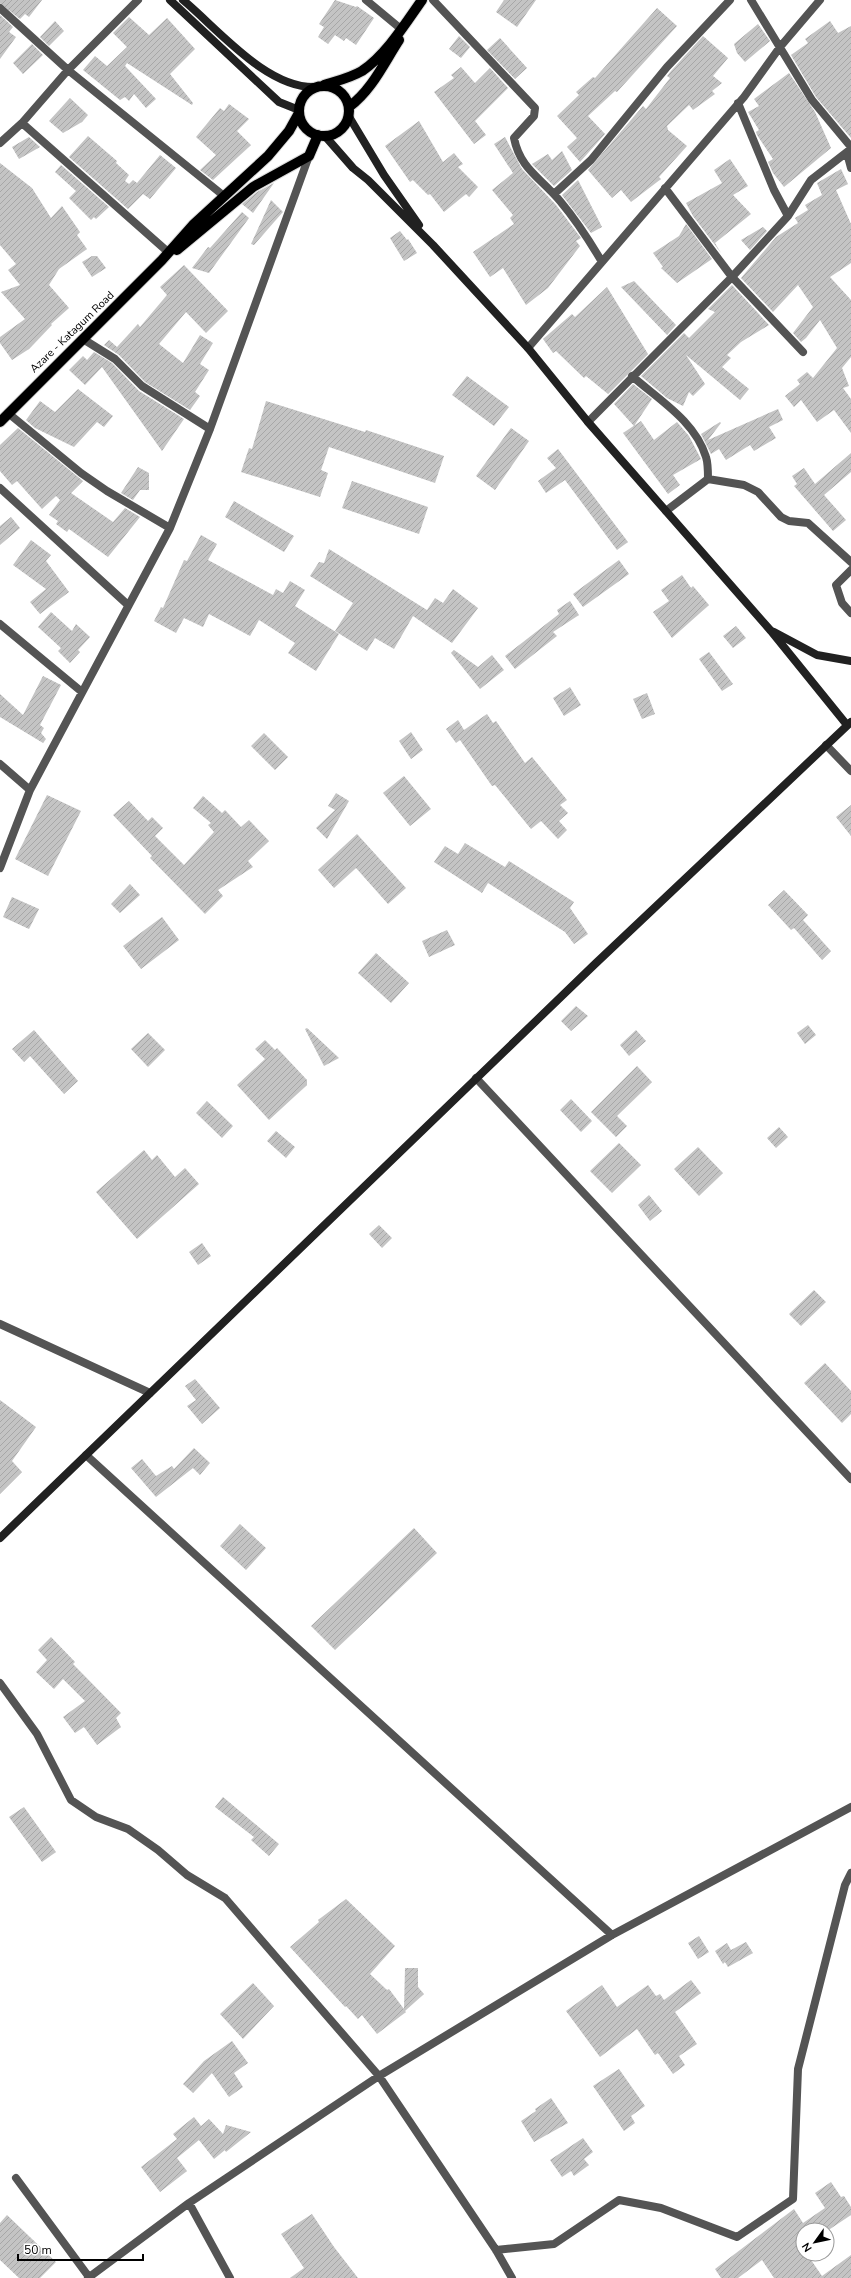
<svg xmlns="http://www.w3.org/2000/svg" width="851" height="2278" viewBox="0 0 851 2278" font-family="'Nunito Sans',sans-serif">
<defs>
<pattern id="building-hatch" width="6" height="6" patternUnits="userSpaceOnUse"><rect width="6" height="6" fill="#c4c4c4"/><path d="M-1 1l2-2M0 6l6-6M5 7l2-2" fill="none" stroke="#a7a7a7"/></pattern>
</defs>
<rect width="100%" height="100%" fill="#fff"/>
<!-- building -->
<path fill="url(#building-hatch)" d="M0,0H42L29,17L25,14L20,19L0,3Z
M335,0L356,7L357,6L374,18L356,45L346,38L344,41L335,35L328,44L318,37L324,27L319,24Z
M504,0H536L517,27L496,12Z
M657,8L677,26L617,92L615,91L588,116L605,134L580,162L567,147L577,138L557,116L579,95L576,92L593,77L595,78Z
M0,15L13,27L9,32L16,37L0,59Z
M129,17L149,35L167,18L195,49L170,74L193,103L192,105L127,63L125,66L156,99L146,108L134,94L129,101L125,97L120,100L83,70L95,56L107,66L127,47L113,33Z
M55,21L64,31L49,46L40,37Z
M830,21L838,33L851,26V138L816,97L791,55L808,43L805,39Z
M758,24L770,41L745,62L737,53L734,44Z
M459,36L470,47L461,58L449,49Z
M703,36L728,58L713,76L722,83L712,91L715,94L693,110L689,105L667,126L668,130L687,146L659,177L661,179L631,202L621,190L612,198L588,170L643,106L646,109L670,78L667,76L671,71Z
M500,38L527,68L515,79L487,50Z
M32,44L43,55L23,74L13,63Z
M461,67L475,83L490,68L508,88L475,121L486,135L474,144L434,92L454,78L451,75Z
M789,73L815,112L831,148L784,187L773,173L768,162L773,159L757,135L756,132L759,130L748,112L759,106L754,99Z
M70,98L88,115L82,122L63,133L49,121Z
M229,104L249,119L237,131L251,145L213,180L200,170L216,155L196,137L220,108L224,111Z
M419,121L443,162L454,153L463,164L458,167L478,187L469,197L466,194L444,212L430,194L428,195L413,180L410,182L385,146Z
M88,136L117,161L116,163L129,175L125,181L129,184L133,180L137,183L160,155L176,168L150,199L143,194L128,209L69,157Z
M29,137L40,147L19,159L12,147Z
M505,137L522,169L556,205L581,238L576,241L580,246L548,288L526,305L503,268L490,277L473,252L514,224L510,218L513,215L492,190L513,173L494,144Z
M562,151L572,170L554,186L532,164L548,154L552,160Z
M730,159L748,186L733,195L751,214L715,243L721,253L693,216L686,203L722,183L714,170Z
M0,163L32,188L51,218L62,206L80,232L77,235L87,249L59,269L49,285L69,308L51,324L52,325L29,349L12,360L0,343V337L25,319L1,292L20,285L8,270L16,264L0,245Z
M61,165L109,207L96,219L94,217L91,220L69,198L76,191L55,172Z
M841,169L848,184L836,190L851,224V263L830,277L851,300V357L842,368L849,386L843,388L851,399V433L834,410L817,422L801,400L794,407L785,396L800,384L797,380L807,372L813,378L837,348L820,320L806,338L801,342L793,333L813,307L798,285L773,312L741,278L776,237L798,223L795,218L808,210L805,205L822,195L817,183Z
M578,180L602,227L591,233L562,195Z
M274,183L253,213L242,204L257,192Z
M271,200L283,212L282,213L254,245L251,244Z
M242,212L249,218L209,273L192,268L208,247L210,248Z
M686,224L712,259L677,283L661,268L663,267L653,253L679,236Z
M763,227L767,231L750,250L741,240Z
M400,231L407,240L408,239L417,253L404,261L390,238Z
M92,256H97L106,268L92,277L82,262Z
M184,265L228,311L206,333L186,312L159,344L183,363L200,335L213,343L200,364L209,370L195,392L200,396L190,410L145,382L119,355L104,345L109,340L117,347L138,324L140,327L167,295L160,287Z
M634,281L676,325L667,335L621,287Z
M732,285L769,325L741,342L727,355L731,358L722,367L749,389L740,400L686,355L705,384L693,396L689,392L683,406L667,398L641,376L684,333L689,338L715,312L708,309Z
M607,287L648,354L608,394L586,376L584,378L556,351L553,353L543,339L572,314L575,317Z
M94,352L112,363L139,391L184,419L162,451L102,367L85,385L69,370L83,356L87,360Z
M467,376L509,407L494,426L452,395Z
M633,384L652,399L634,426L614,404Z
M78,389L113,416L104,427L97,422L74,447L35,428L26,420L40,401L55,412Z
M266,401L365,432L366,430L444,456L435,483L329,447L321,470L328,473L320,497L241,472L249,448L252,449Z
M778,409L783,420L769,427L776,438L754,451L750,445L726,460L719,449L711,454L701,434L720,422L721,423L708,440Z
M641,421L654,440L677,422L689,436L701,459L673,475L680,485L668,494L623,433Z
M18,428L83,481L71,493L113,522L125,508L140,517L108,557L69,529L67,532L56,524L58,521L49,515L60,500L56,496L42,509L17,481L12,485L0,471V445Z
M511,428L529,441L495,490L476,476Z
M558,449L628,542L617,550L565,480L546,493L538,481L556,468L547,458Z
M851,453V472L824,495L846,520L833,531L794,486L797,484L792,476L804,468L815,484Z
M138,467L149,473V490H140L133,500L121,493Z
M352,481L428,507L419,534L342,508Z
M234,501L294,536L284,552L225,517Z
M11,517L20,528L0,545V526Z
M201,535L217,544L208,560L273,595L276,589L283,593L290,581L305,590L295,606L339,634L316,671L288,653L295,643L259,620L250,636L209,614L203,627L184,618L176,633L154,621L161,607L163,608L184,560L187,561Z
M31,540L51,555L46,561L69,592L40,614L30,602L46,589L13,565Z
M329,549L427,610L435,598L443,603L453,589L478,608L452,643L413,616L394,649L375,638L367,651L335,631L353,603L310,576L319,562L324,563Z
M619,560L629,574L583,607L573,594Z
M682,575L691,588L693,586L709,605L672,638L653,612L669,601L661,590Z
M570,601L579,615L553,632L557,636L515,669L505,656L559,614L557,610Z
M51,612L72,631L76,624L90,637L78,650L80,652L70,663L58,651L61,648L38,627Z
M736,626L746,638L733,648L723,636Z
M454,650L478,667L492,655L504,670L480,689L451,653Z
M709,652L733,684L722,691L699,659Z
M43,676L61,685L40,725L44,728L41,733L46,739L43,743L0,717V694L23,715Z
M570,687L581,705L564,716L553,698Z
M647,693L655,714L642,719L633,699Z
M487,714L493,723L496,721L525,763L532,757L567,800L560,805L568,813L559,821L567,830L558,839L541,821L531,829L495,785L492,786L460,740L456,743L446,729L458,720L464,730Z
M411,732L423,750L411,759L399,741Z
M264,733L288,757L275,770L251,746Z
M404,776L431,809L410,826L383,793Z
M336,793L349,801L327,839L316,828L335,810L328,806Z
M47,795L81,811L48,876L15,859Z
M203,796L222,813L225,810L241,827L249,820L269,841L248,861L253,867L218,890L223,896L205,914L150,858L152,856L113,815L129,801L148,821L152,817L163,828L155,836L184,865L214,832L208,825L211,823L193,808Z
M851,805V836L836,817Z
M357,834L406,888L388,904L356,868L334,888L318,870Z
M465,843L505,867L509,861L574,902L570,908L588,934L574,944L565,932L488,883L482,893L434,862L445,846L458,854Z
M130,884L140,895L120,913L111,904Z
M784,890L808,915L803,920L831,951L822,960L794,928L791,930L768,905Z
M12,897L39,909L29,929L3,917Z
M162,917L179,940L141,969L123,946Z
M447,930L455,945L429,957L422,941Z
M376,953L409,983L391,1003L358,973Z
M576,1006L588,1016L571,1031L561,1021Z
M808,1025L816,1035L805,1044L797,1033Z
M307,1028L339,1058L324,1066L305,1029Z
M34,1030L78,1081L64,1094L30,1056L24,1062L12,1049Z
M636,1030L646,1041L629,1056L620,1045Z
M148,1033L165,1050L148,1067L131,1049Z
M265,1040L275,1050L277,1048L307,1080V1085L269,1120L237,1085L265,1059L255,1049Z
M637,1066L652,1082L617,1116L627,1126L616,1137L591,1112Z
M571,1099L592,1121L581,1132L560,1110Z
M207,1101L233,1126L222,1138L196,1113Z
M779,1127L788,1137L776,1148L767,1138Z
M276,1131L295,1147L286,1158L267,1141Z
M619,1143L641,1165L612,1193L590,1171Z
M698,1147L723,1173L699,1196L674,1169Z
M144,1150L152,1160L157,1155L175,1177L185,1168L199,1184L137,1239L96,1192Z
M649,1195L662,1211L650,1221L638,1205Z
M379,1225L392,1238L382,1248L369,1234Z
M202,1243L211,1256L198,1265L189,1252Z
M814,1290L826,1302L801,1326L789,1314Z
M825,1363L851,1391V1414L842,1423L804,1383Z
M195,1379L220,1408L202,1424L187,1406L196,1400L185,1386Z
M0,1400L36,1427L12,1461L22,1472L0,1494Z
M194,1448L210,1463L200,1475L193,1468L156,1497L131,1468L142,1459L156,1476L172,1466L174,1469Z
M240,1524L266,1548L246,1570L220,1546Z
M414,1528L437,1553L335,1650L311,1626Z
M51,1637L75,1662L73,1664L121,1713L116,1718L121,1727L97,1745L84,1727L75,1733L63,1717L85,1701L63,1679L54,1689L36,1672L47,1660L38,1650Z
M223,1797L279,1844L269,1856L251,1840L254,1837L215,1807Z
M24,1807L56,1852L42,1862L9,1817Z
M346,1899L395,1946L370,1974L387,1990L389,1989L404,2009L405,1968H418V1987L424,1994L405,2011L406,2012L377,2034L362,2015L358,2019L346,2006L345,2007L290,1947L319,1922L318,1920Z
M699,1936L709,1952L698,1959L688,1943Z
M746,1942L753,1953L728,1967L725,1962L723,1964L715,1951L727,1943L731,1950Z
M691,1980L701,1993L675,2012L697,2044L679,2056L685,2065L673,2074L658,2053L655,2055L637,2029L600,2057L566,2011L602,1985L617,2007L648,1985L656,1996L660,1994L664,2000Z
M253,1983L274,2006L243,2039L220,2014Z
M232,2041L248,2063L234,2073L243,2087L229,2097L212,2073L193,2093L183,2084L204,2061Z
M619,2069L645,2106L631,2116L635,2123L624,2131L593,2086Z
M551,2098L568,2123L534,2142L521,2121L536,2111L535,2109Z
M194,2117L201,2126L209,2119L223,2134L226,2125L251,2132L226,2152L225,2150L214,2159L199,2140L177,2158L187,2171L160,2192L141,2167L177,2139L173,2134Z
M583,2138L593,2152L584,2159L589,2165L574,2176L571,2171L562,2177L550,2160Z
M831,2182L841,2197L844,2196L851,2207V2215L827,2231L803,2230V2254H807L822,2276L851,2255V2278H774L762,2260L738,2278H721L715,2269L794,2209L803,2223L825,2208L815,2193Z
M312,2214L334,2247L358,2278H290L304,2268L281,2234Z
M7,2215L56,2262L40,2278H19L0,2260V2223Z"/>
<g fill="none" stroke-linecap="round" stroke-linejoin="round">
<!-- primary casing -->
<g stroke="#dbdbdb" stroke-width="12">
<path id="primary" d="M324,85C337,81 350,78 362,71C386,55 405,24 422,0
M299 111a25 25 0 1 1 50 0a25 25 0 1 1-50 0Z
M349,107C372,90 384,63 399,40
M177,250L253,187L309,156L318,135
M0,422L162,260L193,225L268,156L289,131L299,113"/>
</g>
<!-- street -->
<path stroke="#545454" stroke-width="8" d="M366,0L401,29
M433,0L535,108L534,116L514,138C520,169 541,178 560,201C576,220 589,240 602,262
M751,0L812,100L851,147
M0,8L68,70L224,196
M738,103L774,190L788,216
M22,123L168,252
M0,143L22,123L68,70L138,0
M847,153L851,168
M665,188L732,277L803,352
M554,194L591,160L667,67L730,0
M83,339L115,359L142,386L210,429
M528,348L744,97L780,47L820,0
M632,376C659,400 695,421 706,457C708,463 708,472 708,479
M8,413L81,473L107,491L170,528
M588,422L732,277L788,216L811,180L851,149
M0,488L128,605
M666,511L708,479L744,485L758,492L781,517L789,521L808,523L851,562
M851,570L836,585L842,603L851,613
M0,624L82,692
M826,745L851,771
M0,764L30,790
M0,868L30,790L170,528L210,429L309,156
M476,1078L851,1479
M0,1324L150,1393
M86,1455L612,1935
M0,1683L37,1734L71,1800L96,1817L128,1829L158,1850L187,1875L225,1898L379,2076L496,2250L512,2278
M16,2178L89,2277
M189,2203L230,2278
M496,2250L554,2244L619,2200L661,2208L737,2237L793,2199L798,2069L845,1885L851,1873
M88,2278L189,2203L379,2076L612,1935L851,1807"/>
<!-- secondary -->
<path stroke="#212121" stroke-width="8" d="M170,0L279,102L299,110
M183,0C219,30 267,89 316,87
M348,115L384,175L419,225
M325,136L353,168L368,180L433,245L528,348L588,422L771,631L847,725
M774,632L817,655L851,661
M0,1538L595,964L851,722"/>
<!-- primary -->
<use href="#primary" stroke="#000" stroke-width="10"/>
</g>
<g text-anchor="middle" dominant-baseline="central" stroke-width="3" stroke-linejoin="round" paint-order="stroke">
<!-- street labels -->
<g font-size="11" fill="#000" stroke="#fff">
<text transform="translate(72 332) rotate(-44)">Azare - Katagum Road</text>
</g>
</g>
<!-- north arrow -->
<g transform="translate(815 2242) rotate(237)"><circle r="19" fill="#ffffff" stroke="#999999"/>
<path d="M0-3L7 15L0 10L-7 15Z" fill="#000000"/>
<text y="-6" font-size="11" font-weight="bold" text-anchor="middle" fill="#000000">N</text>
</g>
<!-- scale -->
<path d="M18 2254v6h125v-6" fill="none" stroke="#000000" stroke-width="2"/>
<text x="24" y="2254" font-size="12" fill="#000000" stroke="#ffffff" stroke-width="3" paint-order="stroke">50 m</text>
</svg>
